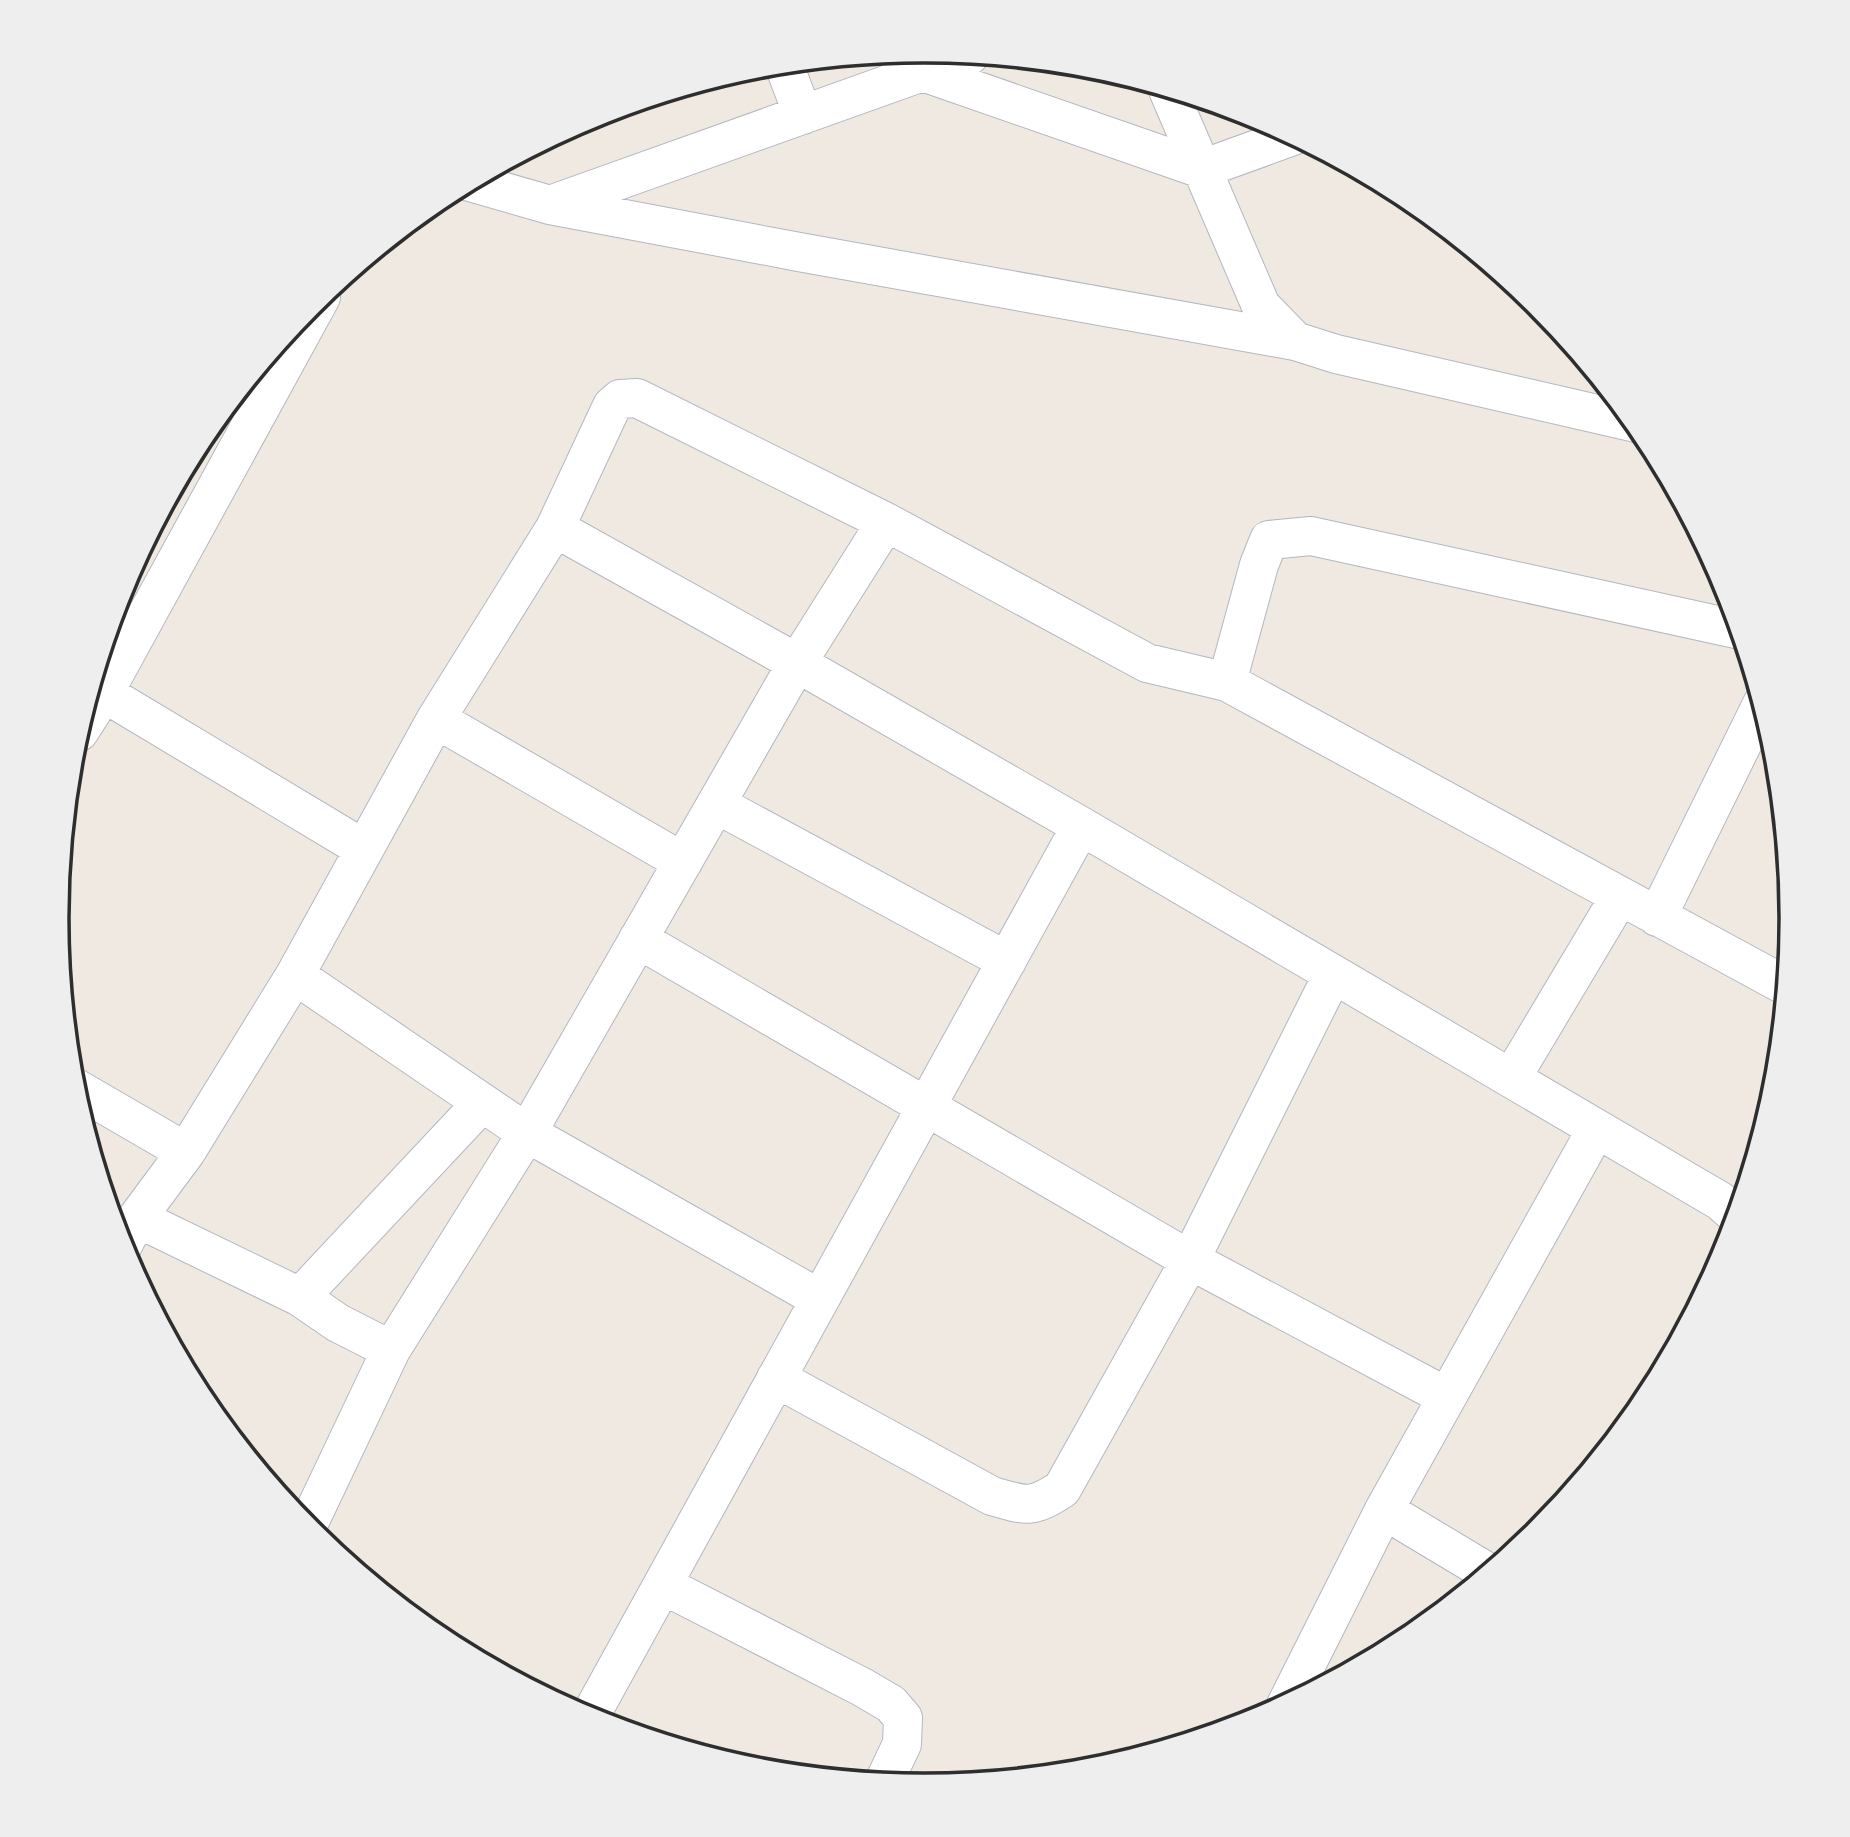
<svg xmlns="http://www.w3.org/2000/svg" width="1850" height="1837" viewBox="0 0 1850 1837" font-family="'Exo 2',sans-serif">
<rect width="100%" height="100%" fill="#efe9e1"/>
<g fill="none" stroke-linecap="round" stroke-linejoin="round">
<!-- street casing -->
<g stroke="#b4b7c1" stroke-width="40">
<path id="street" d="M784,65L803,115
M923,72L1202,169L1293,136
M1168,90L1261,306L1295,341L1336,354L1636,423
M470,182L550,205L799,252L1295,341
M550,205L970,55
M555,528L797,663L1081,826L1720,1201L1737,1216
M1740,630L1311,536L1269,540L1259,565L1227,682L1786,986
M104,693L364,849
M436,719L683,862
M79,732L104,693L321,297
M716,804L1007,961
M1657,917L1762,704
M638,939L1190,1260L1447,1397
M295,975L527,1133L820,1299
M1512,1077L1620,896
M74,1087L186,1152L137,1218L122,1247
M186,1152L295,975L436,719L555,528L612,406L620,399L637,398L886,522L1147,663L1227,682
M137,1218L300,1297L338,1323L391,1350L307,1527
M300,1297L481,1104
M391,1350L527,1133L797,663L886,522
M776,1378L992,1496C1027,1506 1031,1509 1062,1489L1190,1260L1333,974
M1384,1510L1489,1573
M663,1585L862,1687L891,1704L903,1718L902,1744L884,1782
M1286,1705L1384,1510L1596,1130
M589,1718L1081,826"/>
</g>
<!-- street -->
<use href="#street" stroke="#fff" stroke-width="38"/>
</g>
<!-- crop -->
<path d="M0 0H1850V1837H0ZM69 918a855 855 0 1 1 1710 0a855 855 0 1 1-1710 0Z" fill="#eee" fill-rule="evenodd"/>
<path fill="none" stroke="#2e2e2e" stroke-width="3.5" d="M69 918a855 855 0 1 1 1710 0a855 855 0 1 1-1710 0Z"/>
</svg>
